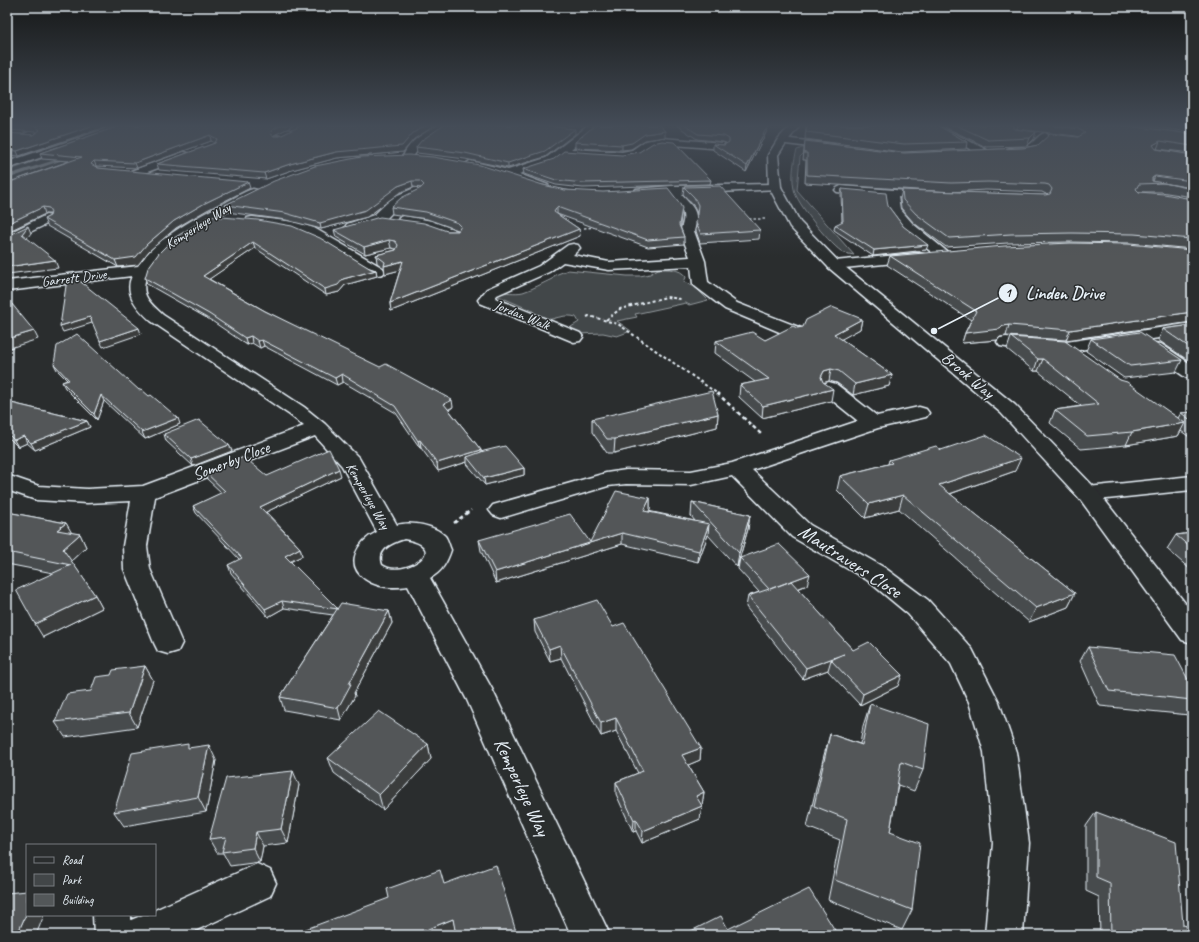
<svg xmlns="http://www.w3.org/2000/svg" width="1199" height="942" viewBox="0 0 1199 942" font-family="Caveat,sans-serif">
<rect width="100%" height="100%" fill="#2a2d2e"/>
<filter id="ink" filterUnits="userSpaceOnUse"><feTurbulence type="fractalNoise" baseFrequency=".025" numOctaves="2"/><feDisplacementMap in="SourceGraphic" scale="8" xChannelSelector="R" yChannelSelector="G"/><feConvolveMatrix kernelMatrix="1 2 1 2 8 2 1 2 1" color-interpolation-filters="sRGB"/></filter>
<g filter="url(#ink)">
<!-- green -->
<path fill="#424648" stroke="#959ca0" d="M108,125H118L7,164V154Z
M140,125H188L7,189V171Z
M802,148L808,149L800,157L797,190L854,255C851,254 847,254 844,253C831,246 800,207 795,193C791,181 793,162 797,150Z
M658,269C667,269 680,268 686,277L684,282L695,287L708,300L689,305L686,303L635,314L637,317L617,321L631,331L617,336L603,333L577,334L571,329V327L579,322L576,317C565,314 558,318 547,320L535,315L533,311L498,296V294C506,291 515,294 523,292C533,289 543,283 552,279L555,275L568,270L627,276H640L650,274Z"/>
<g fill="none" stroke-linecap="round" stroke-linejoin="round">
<!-- stream -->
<path fill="#989fa3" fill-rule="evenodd" d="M71,155L75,156L7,179V175Z"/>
<!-- street casing -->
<g stroke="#e8f1f8" stroke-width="3">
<path id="street" d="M29,125H43L14,136L11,137L7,135L8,132Z
M117,125H131L130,127L7,169V162Z
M439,125H450L422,144L412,158H404L403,156C410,140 424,133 439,125Z
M589,125H599L571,149L622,152L632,150L645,141L662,138L723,143L728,146L723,149L662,144L652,146L639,155L622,158L564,154L554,162L519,174L548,185L550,187L548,189L544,190L504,176L466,166L465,164L470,161L508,170L546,158Z
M925,125H937L989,151L990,153L989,155H981Z
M274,128L290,130L295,133L290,136L271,133L269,131Z
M1045,133L1050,136L1035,151L1006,155L1001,152C1007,146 1018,149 1026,146C1034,144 1037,135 1045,133Z
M782,138L834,144L839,147L834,150L778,143L777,141Z
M184,152L188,153L189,155L188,157L139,175H131L129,173L131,171Z
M775,184L779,185L781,187L779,189L681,194C693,208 700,211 694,231L705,261L708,282L737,303L801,328L803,332L801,336L795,337L789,336L725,309L696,287L693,284L691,266L609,270L563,262L549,272L497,295L495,298L580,333L583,337L580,341L574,342L480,303L478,300L487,289L539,266L568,245L573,244L578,245L580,248L573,255L609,262L690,257L680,231C688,212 681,209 669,194L640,196L636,195L634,192L636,189L671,186Z
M841,186L934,193L936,196L934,199L930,200L898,197L900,209L913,224L950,254L948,257L943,258L938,257L903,230L888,210L886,197L837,192L835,190L837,188Z
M417,187L421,189L423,191L421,193L401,203L384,221L352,231L347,230L345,227L347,224L374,215L393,197Z
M253,189L257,190L259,193L257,196C230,209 130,257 146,296C149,303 157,309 163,315L304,407L325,424L359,458L397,525C410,521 435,525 445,536C448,540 449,546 451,550C447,562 442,572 430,578L492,689L610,935H571L467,700L408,586C395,588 377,588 365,579C344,564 358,541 377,532L342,466L315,436L155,497L147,546L150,569L182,643L178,651L168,654L158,651L154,643L124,569L123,546L131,501L87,503L36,500L7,490V475L39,486L87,489L143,486L304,426L290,415L151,321C139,310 123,294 132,276L7,291V281L138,266C154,239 197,217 225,203C234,198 243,192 253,189ZM404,539C455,547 403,580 382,565C376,549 392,543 404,539Z
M46,215L51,216L52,219L51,222L7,243V234Z
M404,216L432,221L458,231L460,234L458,237L453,238L424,227L399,223L398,220L399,217Z
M252,217L295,222L314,228L383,268L385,271L383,274L378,275L373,274L304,234L293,230L247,224L246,221L247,218Z
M919,253L924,254L926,257L924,260L834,269L829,268L827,265L829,262L834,261Z
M1192,323V333L1066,352L1006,347L1000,346L997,342L1000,338L1006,337L1066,342Z
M1155,343L1161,344L1192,365V379L1185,377L1149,352L1146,348L1149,344Z
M829,382L836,384L877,416L919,407L926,409L929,413L926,417L878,428L752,470L810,525L885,568L928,600L972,649L999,702L1016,752L1029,843L1023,935H985L993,843L984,752L969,702L951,664L908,614L867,580L792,537L732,476L691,485L626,484L608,486L501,518L493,515L489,510L493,505L606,473L626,470L691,471L732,463L858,421L822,392L820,388L822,384Z
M1192,476V490L1088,501L1080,499L1077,494L1080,489L1088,487Z
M257,864L270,870L276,883L270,896L186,935H94L93,915H131V920L143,915H155V910Z"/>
</g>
<!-- secondary casing -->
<g stroke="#e8f1f8" stroke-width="3">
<path id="secondary" d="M791,125H800L786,143L778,155L781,187L800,222L839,262L1015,405L1096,489L1192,612V643L1182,640L1080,499L1001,413L829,268L790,227L769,187L768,155L778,139Z"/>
</g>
<!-- path-far2 -->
<path stroke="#e8f1f8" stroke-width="1.5" stroke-dasharray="2.5 2" stroke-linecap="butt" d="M749,219H766
M584,228L597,227"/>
<!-- path-far1 -->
<path stroke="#e8f1f8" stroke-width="2" stroke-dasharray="3 2.5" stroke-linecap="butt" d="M587,317L589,316L618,324L718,394
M606,320L620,309L666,297L681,299"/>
<!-- path -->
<path stroke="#e8f1f8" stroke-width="2.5" stroke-dasharray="4 3" stroke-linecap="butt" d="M717,393L762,435
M454,523L471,510"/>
<!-- street -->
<use href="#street" fill="#2a2d2e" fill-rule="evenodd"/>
<!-- secondary -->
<use href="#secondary" fill="#2a2d2e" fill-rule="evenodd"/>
</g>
<!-- wall -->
<path fill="#474b4d" stroke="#e8f1f8" d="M7,125H111L19,156L7,155V133L34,135L37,132H36L7,130Z
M122,125H295L274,135L273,136H280L302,125H436L414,139L403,152L337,158L292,170L266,179L159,170L157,164L215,143L211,141L137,168L96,166V167L98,168L250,188L207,210L176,228L149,251L138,265L118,267L47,226L44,219L50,216V214H45L7,232V183L69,161L42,159L40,153Z
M569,125H586L585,126Z
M676,125H770L746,172L713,150V144L724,145L726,143L723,142L697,139Z
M806,125H937L967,142L966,149L902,152L805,139Z
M941,125H1121L1192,134V153L1157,149H1156L1192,155V197L1161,192H1138H1139L1192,199V249L1130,243L1069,242L1008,243L946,247L914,223L901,208L900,199L902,190L1045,195H1047L1046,194L1042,192L986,190L949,192L805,183L806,160H803L805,141L904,153L1023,148L1079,137L1076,136L1017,129H1016L1034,139L1027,146L986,147Z
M1136,125H1192V132Z
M547,126L575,134L545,157L508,168L465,159L417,153L416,147Z
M665,137L645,140L631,149L622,150L575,148V142Z
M315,166L543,185L681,214L680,226L684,237V244L648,247L557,214L579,229L580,236L391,311L390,303L400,270L385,274L384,268L377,263L376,255L396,250V249L391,248L365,254L336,237L334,230L447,231H458V230L427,219L392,214L391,207L421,188L413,187L399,193L367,217L321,229L286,220L227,212L225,205Z
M523,169L711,180L710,184L583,188L556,185L524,174Z
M684,187L760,230L759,239L700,243L696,231L697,213L693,205L683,194Z
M842,189L888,206L903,226L926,250L873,256L834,230L835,225L842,222L841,194Z
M210,216L376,270L377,276L345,285L339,292L326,295L255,248L209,279L265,311L453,407L449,410L481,450V452L524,468V475L485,485L467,464V462L438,471L421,448H420L396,413L343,382L337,385L264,346L260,348L252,343L247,345L212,321L147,284L145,278Z
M1192,250V322L1066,340L1006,336L1000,337L997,340L962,343L965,333L971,320L887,265L890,256Z
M862,319L860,329L841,339L892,375L889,386L853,395L837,383L829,381L824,382L831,401L762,418L739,397L740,385L755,382L715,353L716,341L765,340L797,328Z
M1192,325V363L1158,340L1163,329Z
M1011,337L1120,380L1178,418L1181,413L1192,412V439L1181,431L1178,436L1126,445L1081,449L1050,423L1055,410L1081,406L1038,371H1034L1007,349Z
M1091,339L1182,360L1176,372L1124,378L1086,351Z
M54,364L139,390L180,424L145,439L104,401L97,420L65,388L62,382L67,380L57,370Z
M7,402L87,421L90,427L35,450L27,443L18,447L7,436Z
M718,414L717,427L614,453H607L592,432V419Z
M164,434L229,445L232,451L193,466L166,441Z
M941,450L1015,471L950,494L1075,593L1068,607L1029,622L899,509L865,518L837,490L840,476L888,464L889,460Z
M205,472L267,476H341L266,512L300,548L302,556L290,562L337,609L389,611L392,623L354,693L355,696L341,720L284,710L280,697L333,615L284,608L268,617L231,573L228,565L240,560L196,513L193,506L222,493L207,479Z
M650,498V509L648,511L695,521L691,516L692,502L750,515L748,529L737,567L708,535L698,562L622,544L496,583L481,551L479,540L590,542Z
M7,512L66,523L71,533L80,534L86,547L71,561L95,595L102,608L43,637L53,573L7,564Z
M1192,533V571L1167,549L1176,535Z
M740,558L807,585L798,589L853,650L898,686L860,705L828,671V670L803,679L746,607L748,596L759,592L738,569Z
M534,620L613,627L701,748L700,760L688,765L704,792L702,805H701L702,806L700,819L642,843L636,831L633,832L616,794V782L638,773L616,731L601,736L561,658L550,661L535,632Z
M1088,647L1192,687V711L1189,715L1100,706L1080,661Z
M145,666L153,680L137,727L65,737L55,722L91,691L111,675Z
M870,704L923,770L914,791L898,785L890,832L912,910L902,930L828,900L840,840L807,827L824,755L830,734L860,744L863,726Z
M428,744L431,759L383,810L334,773L328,758Z
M190,748L216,760L206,812L124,826L114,812Z
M299,785L288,843L263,846L260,862L230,866L223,853H217L209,839Z
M1096,812L1183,925L1187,935H1100L1099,897L1086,891V826Z"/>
<!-- shaded-wall -->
<path fill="#3a3d3e" stroke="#e8f1f8" d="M94,125H111L19,156L17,151Z
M282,125H295L274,135L272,138L270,133L273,129Z
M427,125H436L414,139L403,152L337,158L292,170L266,179L264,173L290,164L336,152L413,133Z
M768,125H770L746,172L747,166Z
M1013,125H1018L1017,129L1011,132Z
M575,129V134L545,157L508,168V163Z
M665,131V137L645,140L631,149L622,150V145L645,134Z
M1036,132L1034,139L1027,146L1030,138Z
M210,135L211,141L137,168L135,163Z
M1160,141L1157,149L1151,153L1153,145Z
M94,161L96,166L94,170L91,164Z
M1155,176L1152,184V178Z
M412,181L413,187L399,193L367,217L321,229L320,223L398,186Z
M248,182L250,188L207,210L176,228L149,251L138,265L118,267L115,260L147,244L174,221L205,203Z
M43,207L45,214L7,232V224Z
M557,207V214L555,219L554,212Z
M28,226L31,233L25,241L22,234Z
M579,229L580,236L391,311L390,303Z
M389,240L391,248L365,254L364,247Z
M253,242L255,248L205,282L203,276Z
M928,245L926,250L873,256L874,250Z
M55,260L58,268L7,274V267Z
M403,261L404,269L385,274L384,266Z
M376,270L377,276L345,285L339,292L326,295L325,289L343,279Z
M1192,312V322L1066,340L1070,330Z
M90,317L92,323L63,332L60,326Z
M862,319L860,329L831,345L834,334Z
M1009,325L1006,336L1000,337L997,340L962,343L965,333Z
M139,328L141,334L103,347L100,341Z
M34,331L38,339L7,349V339Z
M251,336L252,343L247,345L245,338Z
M262,340L264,346L260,348L258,341Z
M1038,359H1043L1038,371H1034Z
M831,369L829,381L822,383L821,377L824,371Z
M342,374L343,382L337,385L335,378Z
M892,375L889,386L853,395L855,384Z
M833,389L831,401L762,418L763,406Z
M101,395L104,401L97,420L94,414Z
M452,400L453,407L445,411L444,404Z
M718,414L717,427L614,453L615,439Z
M178,418L180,424L145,439L142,432Z
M87,421L90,427L35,450L31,443Z
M1185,423L1178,436L1126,445L1132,432Z
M24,436L27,443L18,447L14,440Z
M420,440L421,448H420L418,441Z
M229,445L232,451L193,466L191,459Z
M481,450V457H467V462L438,471L437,463Z
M1021,458L1015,471L935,499L939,485Z
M524,468V475L485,485L484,478Z
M339,469L341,476L262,514L260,507Z
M903,495L899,509L865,518L869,504Z
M650,498V509L644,521V511Z
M750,515L748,529L737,567L739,553Z
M66,523L73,535L57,530Z
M709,524L708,535L698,562L699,551Z
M622,533V544L496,583L495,572Z
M80,534L86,547L70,562L63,549Z
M300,548L302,556L287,563L285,556Z
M810,574L807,585L768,600L770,589Z
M1075,593L1068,607L1029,622L1036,608Z
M95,595L102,608L43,637L35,624Z
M282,601L284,608L268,617L265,609Z
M389,611L392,623L354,693L355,696L341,720L338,708L349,684Z
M560,645L561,658L550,661L549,649Z
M844,654L831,660L828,670L803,679L806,668Z
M145,666L153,680L137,727L129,713Z
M902,675L898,686L860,705L863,694Z
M616,718V731L601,736V723Z
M428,744L431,759L383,810L379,795Z
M209,745L216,760L206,812L198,797Z
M701,748L700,760L681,768L682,755Z
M293,771L299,785L288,843L281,829Z
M704,792L702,805L694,808L696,796Z
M702,806L700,819L642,843L643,831Z
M636,819V831L633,832L634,820Z
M256,832L263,846L260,862L253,848Z
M27,912V915H44L36,935H17Z
M453,919L456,932L447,935H413Z"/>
<!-- building -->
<path fill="#535759" stroke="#e8f1f8" d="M21,125H94L17,151L7,150V133L34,135L40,130L34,126Z
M122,125H282L273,129L270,133L274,136H280L302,125H427L413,133L402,146L336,152L290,164L264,173L157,164L215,143L217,139L210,135L135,163L94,161L91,164L98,168L248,182L205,203L174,221L147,244L136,257L115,260L44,219L50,216L51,212L49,208L43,207L7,224V183L82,157L40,153Z
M444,125H547L548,126L575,129L545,151L508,163L465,153L416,147L422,140Z
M595,125H659L665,131L645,134L632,143L622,145L575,142Z
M684,125H768L747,166L713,144L724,145L729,142V139L724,136L698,134Z
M807,125H937L967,142L904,144L806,132Z
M956,125H1013L1015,129L1036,132L1030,138L988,140Z
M1050,125H1121L1192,134V146L1160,141L1153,145L1156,149L1192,155V181L1155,176L1152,178V181L1192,188V189L1164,183L1139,184L1136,189L1139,192L1164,194L1192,199V239L1134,234L1072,233L1011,234L949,238L916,214L903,200L902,190L1045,195L1050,194L1052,189L1049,185L1045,184L988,182L951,183L807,175V153H804L805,141L904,153L1023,148L1038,145L1050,134L1078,137L1085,133L1079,129Z
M662,141L674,142L711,180L583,183L556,180L523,169L554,159L564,151L622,155L639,152L653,143Z
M409,155L433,157L480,165L543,185L565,190L603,192L668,188L678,201L682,208L679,225L684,237L648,240L557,207L554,212L579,229L390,303L403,261L384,266L385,262L376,255L396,250L398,245L395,241L389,240L364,247L334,230L380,217L424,223L447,231H458L461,226L458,223L426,212L391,207L401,198L421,188L424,185L420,181H412L398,186L366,210L320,223L285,213L225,205L274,181L315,166L361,157Z
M720,186L760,230L701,234L696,223L698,205L694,197L684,187Z
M842,189L886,193L888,206L903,226L928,245L874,250L835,225L843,221Z
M210,216L258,220L292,226L320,238L371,269L376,270L343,279L338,285L325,289L253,242L203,276L265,311L380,367L386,364L452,400L444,404L481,450L437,463L420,440L418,441L395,406L342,374L335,378L262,340L258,341L251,336L245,338L209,314L145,278L148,268L159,253L174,238Z
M28,226L22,234L55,260L7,267V236Z
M1071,243L1128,244L1192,250V312L1070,330L1009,325L1003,326L1000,329L965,333L976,311L890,256L1004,246Z
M76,278L139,328L100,341L90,317L60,326L67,279Z
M7,298L34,331L7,339Z
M832,307L862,319L834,334L892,375L855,384L839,371L831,369L824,371L821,377L823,382L833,389L763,406L740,385L769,379L716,341L752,332L765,340L793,326L797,328L803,327L806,320Z
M1192,325V349L1163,329Z
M1140,332L1182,360L1130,366L1091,339Z
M77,334L139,390L141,389L149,396L151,395L178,418L142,432L101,395L94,414L62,382L69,380L54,364L57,346Z
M1011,337L1065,341L1120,380L1127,382L1185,423L1132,432L1087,436L1055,410L1099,404L1043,359H1038Z
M712,391L718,414L615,439H607L592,419Z
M7,402L87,421L31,443L24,436L14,440L7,433Z
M1192,412V421L1181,413Z
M199,420L229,445L191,459L164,434Z
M986,435L1021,458L939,485L1075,593L1036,608L903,495L869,504L840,476L892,463L889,460L936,446L941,450Z
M505,446L524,468L484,478L467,457L484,451Z
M329,449L339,469L260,507L300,548L285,556L338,609L282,601L265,609L228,565L242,558L193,506L225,491L205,472L244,457L267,476Z
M616,491L650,498L644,511L709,524L699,551L622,533L495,572L479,540L570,514L590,542Z
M692,502L750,515L739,553Z
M7,512L66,523L57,530L80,534L63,549L95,595L35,624L16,590L71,565L7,552Z
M1192,533V549L1176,535Z
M779,544L810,574L770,589L791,581L853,650L869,642L902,675L863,694L831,660L844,654L806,668L748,596L769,589L740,558Z
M597,600L613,627L624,623L701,748L682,755L704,792L696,796L702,806L643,831L636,819L634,820L616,782L643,771L616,718L601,723L560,645L549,649L534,620Z
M341,603L389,611L349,684H351L338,708L280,697Z
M1088,647L1175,655L1192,687V700L1109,691Z
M145,666L129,713L55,722L67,694L91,691L96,677L111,675L113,670Z
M870,704L929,724L923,770L901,762L890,832L920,843L912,910L835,880L847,819L814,806L830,734L862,745Z
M379,711L428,744L379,795L328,758Z
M188,744V748L209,745L198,797L114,812L132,753Z
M293,771L281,829L256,832L253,848L222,852L226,837L209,839L226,778Z
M1096,812L1176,842L1183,925L1187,926V935H1111L1110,883L1096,877Z
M496,865L517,935H474L473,934L472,935H456L453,919L413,935H290L389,898L387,889L440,870L444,884Z
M809,889L838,935H683L721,916L728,929Z
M27,891V912L17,935H7V893Z"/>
</g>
<!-- sky -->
<linearGradient id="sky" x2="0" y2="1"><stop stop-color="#171919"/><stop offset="0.49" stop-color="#444c57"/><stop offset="1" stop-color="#444c57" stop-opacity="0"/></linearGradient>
<rect width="1199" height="257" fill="url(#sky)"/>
<g text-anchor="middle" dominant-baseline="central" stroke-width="3" stroke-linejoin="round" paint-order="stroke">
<!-- far-street labels -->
<g font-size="14" fill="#e8f1f8" stroke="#2a2d2e">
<text transform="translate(198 226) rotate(-32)">Kemperleye Way</text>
<text transform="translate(74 278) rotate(-7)">Garrett Drive</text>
<text transform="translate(522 315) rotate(22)">Jordan Walk</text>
<text transform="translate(368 496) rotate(60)">Kemperleye Way</text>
</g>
<!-- street labels -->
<g font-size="17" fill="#e8f1f8" stroke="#2a2d2e">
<text transform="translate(968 375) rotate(40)">Brook Way</text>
<text transform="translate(231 461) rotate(-21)">Somerby Close</text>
</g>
<!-- near-street labels -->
<g font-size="20" fill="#e8f1f8" stroke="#2a2d2e">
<text transform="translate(850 561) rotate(33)">Mautravers Close</text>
<text transform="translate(522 787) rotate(65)">Kemperleye Way</text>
</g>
</g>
<!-- callouts -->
<path fill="none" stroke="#e8f1f8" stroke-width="1.5" d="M934 331L1008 293"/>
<g fill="#e8f1f8" stroke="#2a2d2e" stroke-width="1.5">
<circle cx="934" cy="331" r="4"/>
<circle cx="1008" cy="293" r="10"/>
</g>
<g font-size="12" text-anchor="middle" font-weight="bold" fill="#111">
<text x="1008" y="297">1</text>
</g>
<g font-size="18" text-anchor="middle" font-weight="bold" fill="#e8f1f8" stroke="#2a2d2e" stroke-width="3" stroke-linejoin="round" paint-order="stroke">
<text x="1065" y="299">Linden Drive</text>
</g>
<!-- margin -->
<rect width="1199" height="942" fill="none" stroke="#2a2d2e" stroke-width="24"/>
<rect x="12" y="12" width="1175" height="918" fill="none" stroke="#e8f1f8" stroke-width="1.5" filter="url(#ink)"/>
<!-- legend -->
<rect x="26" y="844" width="130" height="72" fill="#2a2d2e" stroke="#767b7f"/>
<rect x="34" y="857" width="20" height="6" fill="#2a2d2e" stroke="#767b7f"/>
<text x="62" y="864" font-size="12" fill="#e8f1f8">Road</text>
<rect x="34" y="874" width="20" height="12" fill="#424648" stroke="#767b7f"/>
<text x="62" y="884" font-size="12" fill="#e8f1f8">Park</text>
<rect x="34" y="894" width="20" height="12" fill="#535759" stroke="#767b7f"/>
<text x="62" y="904" font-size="12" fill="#e8f1f8">Building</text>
</svg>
